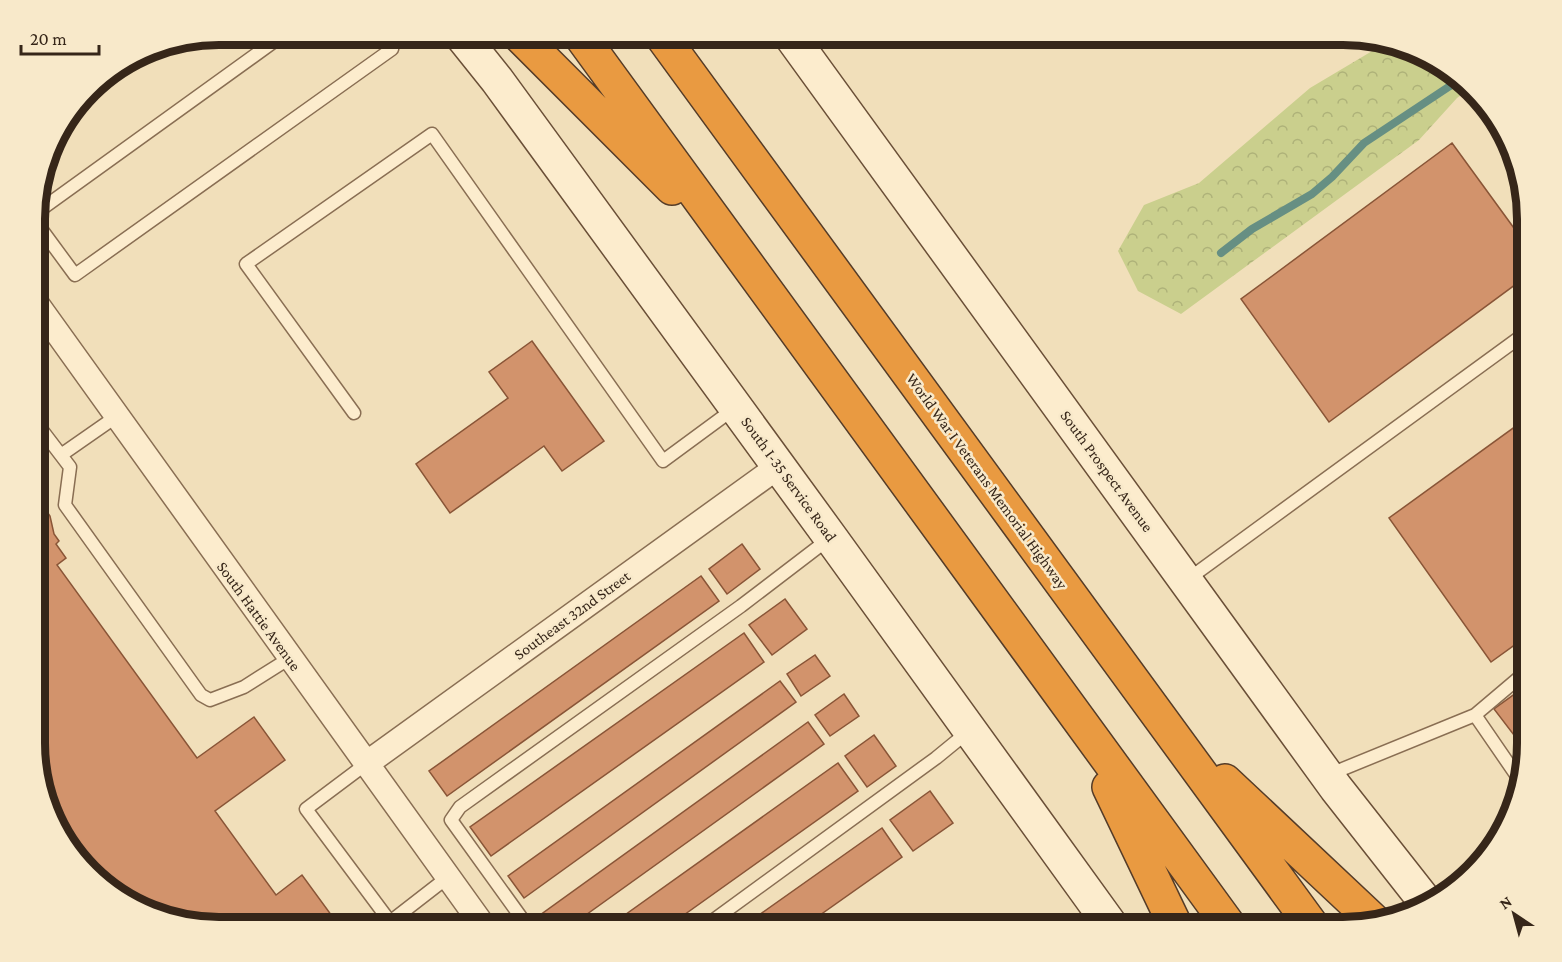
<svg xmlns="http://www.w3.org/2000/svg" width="1562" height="962" viewBox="0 0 1562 962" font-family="'Crimson Pro',serif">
<defs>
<pattern id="forest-crowns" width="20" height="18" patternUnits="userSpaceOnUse" patternTransform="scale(1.5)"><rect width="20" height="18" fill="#cacf8d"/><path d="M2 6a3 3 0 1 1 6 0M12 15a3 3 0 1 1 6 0" fill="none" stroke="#aeb279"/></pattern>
</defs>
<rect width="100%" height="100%" fill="#f1dfba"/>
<!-- forest -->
<path fill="url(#forest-crowns)" d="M1389,41L1445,65L1468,90L1457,98L1419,140L1181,314L1138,291L1118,251L1144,205L1199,183L1310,88Z"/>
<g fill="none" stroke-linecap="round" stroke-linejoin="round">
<!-- stream -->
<path stroke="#668f83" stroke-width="8" d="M1221,253L1252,229L1312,194L1332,177L1364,143L1459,80"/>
</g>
<!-- building -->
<path fill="#d2936c" stroke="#895537" stroke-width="1.5" d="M1452,143L1527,246V276L1329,422L1241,299Z
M532,341L604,441L562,471L544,446L450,513L416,464L508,398L489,372Z
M1527,418V636L1491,662L1389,518Z
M36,496L50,516L54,534L59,541L56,544L66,558L57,565L197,758L254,717L285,760L215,811L276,895L302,875L340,927H219L171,921L117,897L59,835L36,766Z
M742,544L760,569L727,594L709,569Z
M701,576L719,601L447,796L429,771Z
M785,599L807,629L772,655L749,625Z
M744,633L764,662L491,856L470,827Z
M815,655L830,676L801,696L787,674Z
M780,681L796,702L524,898L508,876Z
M1527,685V752L1494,709Z
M844,694L859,716L830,736L815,715Z
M808,722L824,744L569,927H543L536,918Z
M874,735L896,766L867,787L845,756Z
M838,763L858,791L667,927H608Z
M930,791L953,823L913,851L890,820Z
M882,828L902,857L803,927H742Z"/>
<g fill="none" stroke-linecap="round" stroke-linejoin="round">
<!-- lane casing -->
<g stroke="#896e53" stroke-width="15">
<path id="lane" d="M36,213L283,35
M36,222L75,275L392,49L380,35
M354,413L246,264L432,134L663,461L735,408
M36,426L41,429L70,467L65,505L201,695L210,700L244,687L290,658
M61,455L117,416
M1187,580L1527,332
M1475,715L1519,779
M366,764L306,809L394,927
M1328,775L1475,715L1527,671
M390,922L448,877
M528,927L451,820L460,807L741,606L830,538
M704,927L936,758L969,731"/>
</g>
<!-- street casing -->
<g stroke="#896e53" stroke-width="27">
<path id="street" d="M36,303L484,927
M366,764L779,466"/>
</g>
<!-- secondary casing -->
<g stroke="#6a4f37" stroke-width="36">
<path id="secondary" d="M461,35L497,80L831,538L1112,927
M790,35L1336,788L1428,905"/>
</g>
<!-- highway casing -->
<g stroke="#553c28" stroke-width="36">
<path id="highway" d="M519,35L672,188
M580,35L1230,927
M661,35L1313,927
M1225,781L1374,921
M1109,787L1176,927"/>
</g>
<!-- lane -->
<use href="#lane" stroke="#fceccd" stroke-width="12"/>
<!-- street -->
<use href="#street" stroke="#fceccd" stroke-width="24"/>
<!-- secondary -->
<use href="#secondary" stroke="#fceccd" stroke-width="33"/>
<!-- highway -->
<use href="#highway" stroke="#e99a41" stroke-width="33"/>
</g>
<g text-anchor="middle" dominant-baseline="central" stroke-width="5" stroke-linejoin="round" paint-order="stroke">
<!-- street labels -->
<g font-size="16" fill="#362619" stroke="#f8e9ca">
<text transform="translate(1107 471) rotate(54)">South Prospect Avenue</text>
<text transform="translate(789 479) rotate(54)">South I-35 Service Road</text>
<text transform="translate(987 481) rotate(54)">World War I Veterans Memorial Highway</text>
<text transform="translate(572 615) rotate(-36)">Southeast 32nd Street</text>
<text transform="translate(259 616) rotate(54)">South Hattie Avenue</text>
</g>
</g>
<!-- crop -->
<path d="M0 0H1562V962H0ZM219 45H1343A174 174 0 0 1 1517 219V743A174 174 0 0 1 1343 917H219A174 174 0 0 1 45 743V219A174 174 0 0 1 219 45Z" fill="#f8e9ca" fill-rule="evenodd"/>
<path fill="none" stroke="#362619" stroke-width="8" d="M219 45H1343A174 174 0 0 1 1517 219V743A174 174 0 0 1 1343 917H219A174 174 0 0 1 45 743V219A174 174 0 0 1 219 45Z"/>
<!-- north arrow -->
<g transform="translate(1514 914) rotate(324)" stroke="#f8e9ca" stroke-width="4.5" paint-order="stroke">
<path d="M0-4.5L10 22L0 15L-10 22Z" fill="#362619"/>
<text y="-9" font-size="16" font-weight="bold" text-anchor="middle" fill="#362619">N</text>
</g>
<!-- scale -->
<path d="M21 45v9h78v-9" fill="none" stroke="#362619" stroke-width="3"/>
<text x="30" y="45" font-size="18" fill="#362619" stroke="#f8e9ca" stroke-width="4.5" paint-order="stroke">20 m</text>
</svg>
